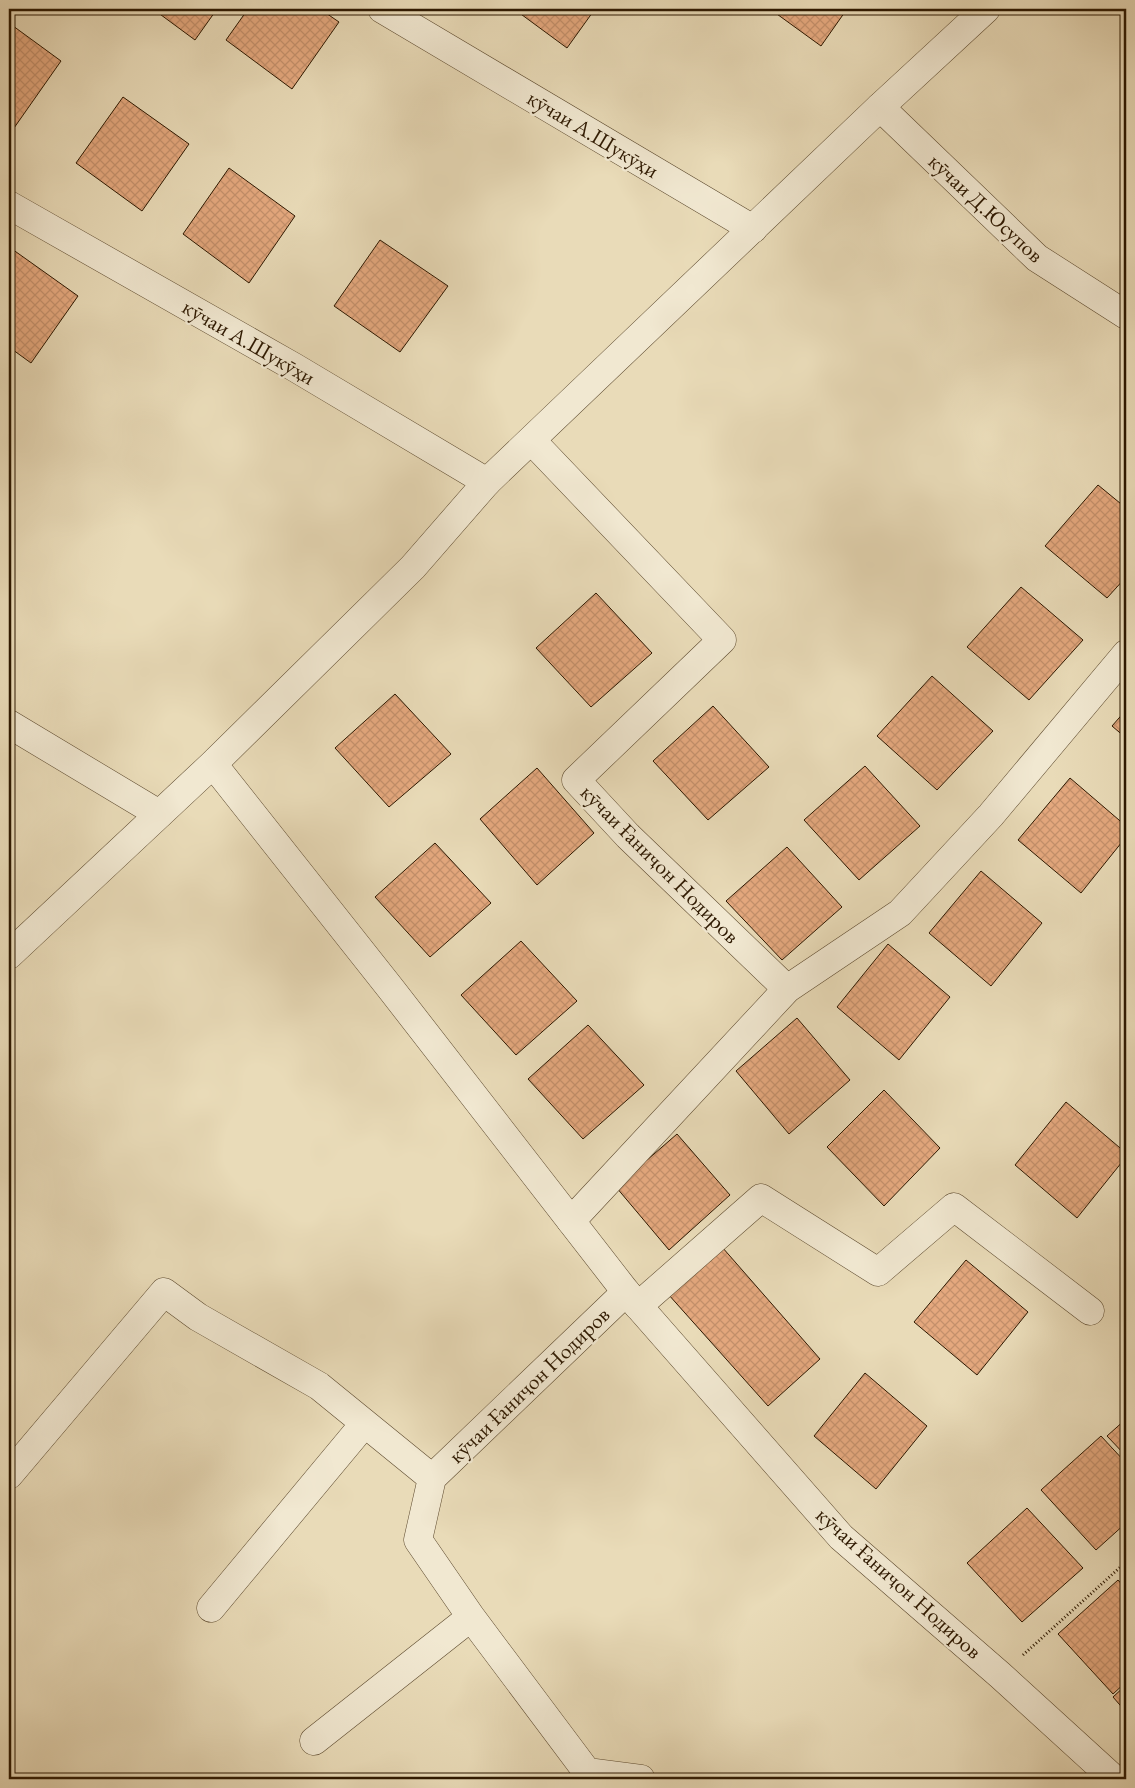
<svg xmlns="http://www.w3.org/2000/svg" width="1135" height="1788" viewBox="0 0 1135 1788" font-family="'EB Garamond',serif">
<defs>
<pattern id="building-cross-hatch" width="8" height="8" patternUnits="userSpaceOnUse" patternTransform="scale(1.25)"><rect width="8" height="8" fill="#e4a87e"/><path d="M0 0l8 8M0 8l8-8" fill="none" stroke="#c4906b"/></pattern>
</defs>
<rect width="100%" height="100%" fill="#e9dbb8"/>
<filter id="stains"><feTurbulence type="fractalNoise" baseFrequency=".004" numOctaves="4"/><feColorMatrix values="0 0 0 0 .2 0 0 0 0 .09 0 0 0 0 .02 0 0 0 .5 -.17"/></filter>
<radialGradient id="worn" r=".72"><stop offset=".6" stop-color="#630" stop-opacity="0"/><stop offset="1" stop-color="#630" stop-opacity=".3"/></radialGradient>
<!-- building -->
<path fill="url(#building-cross-hatch)" stroke="#2d1800" d="M153,9H217L195,40Z
M248,9H320L339,22L292,89L226,40Z
M514,9H595L567,48Z
M770,9H847L821,46Z
M9,23L61,61L14,128L9,124Z
M123,97L189,144L142,211L76,163Z
M229,168L295,216L249,283L183,234Z
M380,240L448,286L400,352L334,306Z
M12,249L78,296L31,363L9,347V253Z
M1098,485L1126,508V577L1107,598L1045,546Z
M1021,587L1083,640L1029,700L967,647Z
M596,593L652,653L591,707L536,648Z
M932,676L993,731L937,790L877,736Z
M395,694L451,754L389,807L335,748Z
M713,706L769,767L708,820L653,761Z
M1126,710V738L1112,726Z
M865,766L920,826L859,880L804,820Z
M537,768L594,833L537,885L480,819Z
M1070,778L1126,826V837L1081,893L1018,840Z
M435,843L491,903L430,957L375,897Z
M787,847L842,907L782,960L726,901Z
M981,871L1042,923L991,986L929,933Z
M521,941L577,1001L516,1055L461,995Z
M888,944L950,997L899,1060L837,1007Z
M797,1018L850,1080L789,1134L736,1071Z
M588,1025L644,1085L583,1139L528,1079Z
M884,1090L940,1148L884,1206L827,1147Z
M1066,1102L1126,1153V1157L1077,1218L1015,1165Z
M677,1134L730,1195L669,1250L616,1187Z
M722,1247L820,1359L768,1406L668,1294Z
M966,1260L1028,1312L977,1375L914,1322Z
M865,1373L927,1426L876,1489L814,1436Z
M1126,1419V1456L1107,1436Z
M1101,1436L1126,1463V1523L1096,1550L1041,1490Z
M1027,1508L1083,1568L1022,1622L967,1563Z
M1118,1580L1126,1589V1682L1113,1694L1058,1634Z
M1126,1685V1712L1113,1697Z"/>
<g fill="none" stroke-linecap="round" stroke-linejoin="round">
<!-- minor casing -->
<g stroke="#5c492e" stroke-width="29">
<path id="minor" d="M382,9L753,229
M880,107L1037,258L1126,315
M9,205L294,367L487,482
M532,441L722,640L576,780L628,836L787,989
M9,724L159,814
M571,1221L787,989L900,913L991,815L1126,654
M638,1306L761,1198L878,1272L954,1207L1090,1311
M9,1475L164,1292L198,1317L319,1386L432,1478L418,1540L471,1617L587,1772L641,1779
M432,1478L626,1292
M211,1608L364,1424
M314,1741L471,1617"/>
</g>
<!-- tertiary casing -->
<g stroke="#5c492e" stroke-width="29">
<path id="tertiary" d="M213,764L391,989L626,1292L841,1537L1000,1675L1114,1779
M9,955L213,764L413,567L487,482L880,107L986,9"/>
</g>
<!-- path -->
<path stroke="#2d1800" stroke-width="3" stroke-dasharray="1 2.5" stroke-linecap="butt" d="M1023,1655L1126,1562"/>
<!-- minor -->
<use href="#minor" stroke="#f1e8d1" stroke-width="28"/>
<!-- tertiary -->
<use href="#tertiary" stroke="#f1e8d1" stroke-width="28"/>
</g>
<g text-anchor="middle" dominant-baseline="central" stroke-width="4.5" stroke-linejoin="round" paint-order="stroke">
<!-- street labels -->
<g font-size="22" fill="#2d1800" stroke="#f1e8d1">
<text transform="translate(593 134) rotate(31)">кӯчаи А.Шукӯҳи</text>
<text transform="translate(986 208) rotate(43)">кӯчаи Д.Юсупов</text>
<text transform="translate(249 342) rotate(30)">кӯчаи А.Шукӯҳи</text>
<text transform="translate(660 864) rotate(45)">кӯчаи Ғаниҷон Нодиров</text>
<text transform="translate(529 1385) rotate(-44)">кӯчаи Ғаниҷон Нодиров</text>
<text transform="translate(899 1583) rotate(42)">кӯчаи Ғаниҷон Нодиров</text>
</g>
</g>
<!-- margin -->
<rect width="1135" height="1788" fill="none" stroke="#e9dbb8" stroke-width="30"/>
<rect x="10" y="10" width="1115" height="1768" fill="none" stroke="#2d1800" stroke-width="2.5"/>
<rect x="15" y="15" width="1105" height="1758" fill="none" stroke="#2d1800"/>
<rect width="100%" height="100%" filter="url(#stains)"/>
<rect width="100%" height="100%" fill="url(#worn)"/>
</svg>
